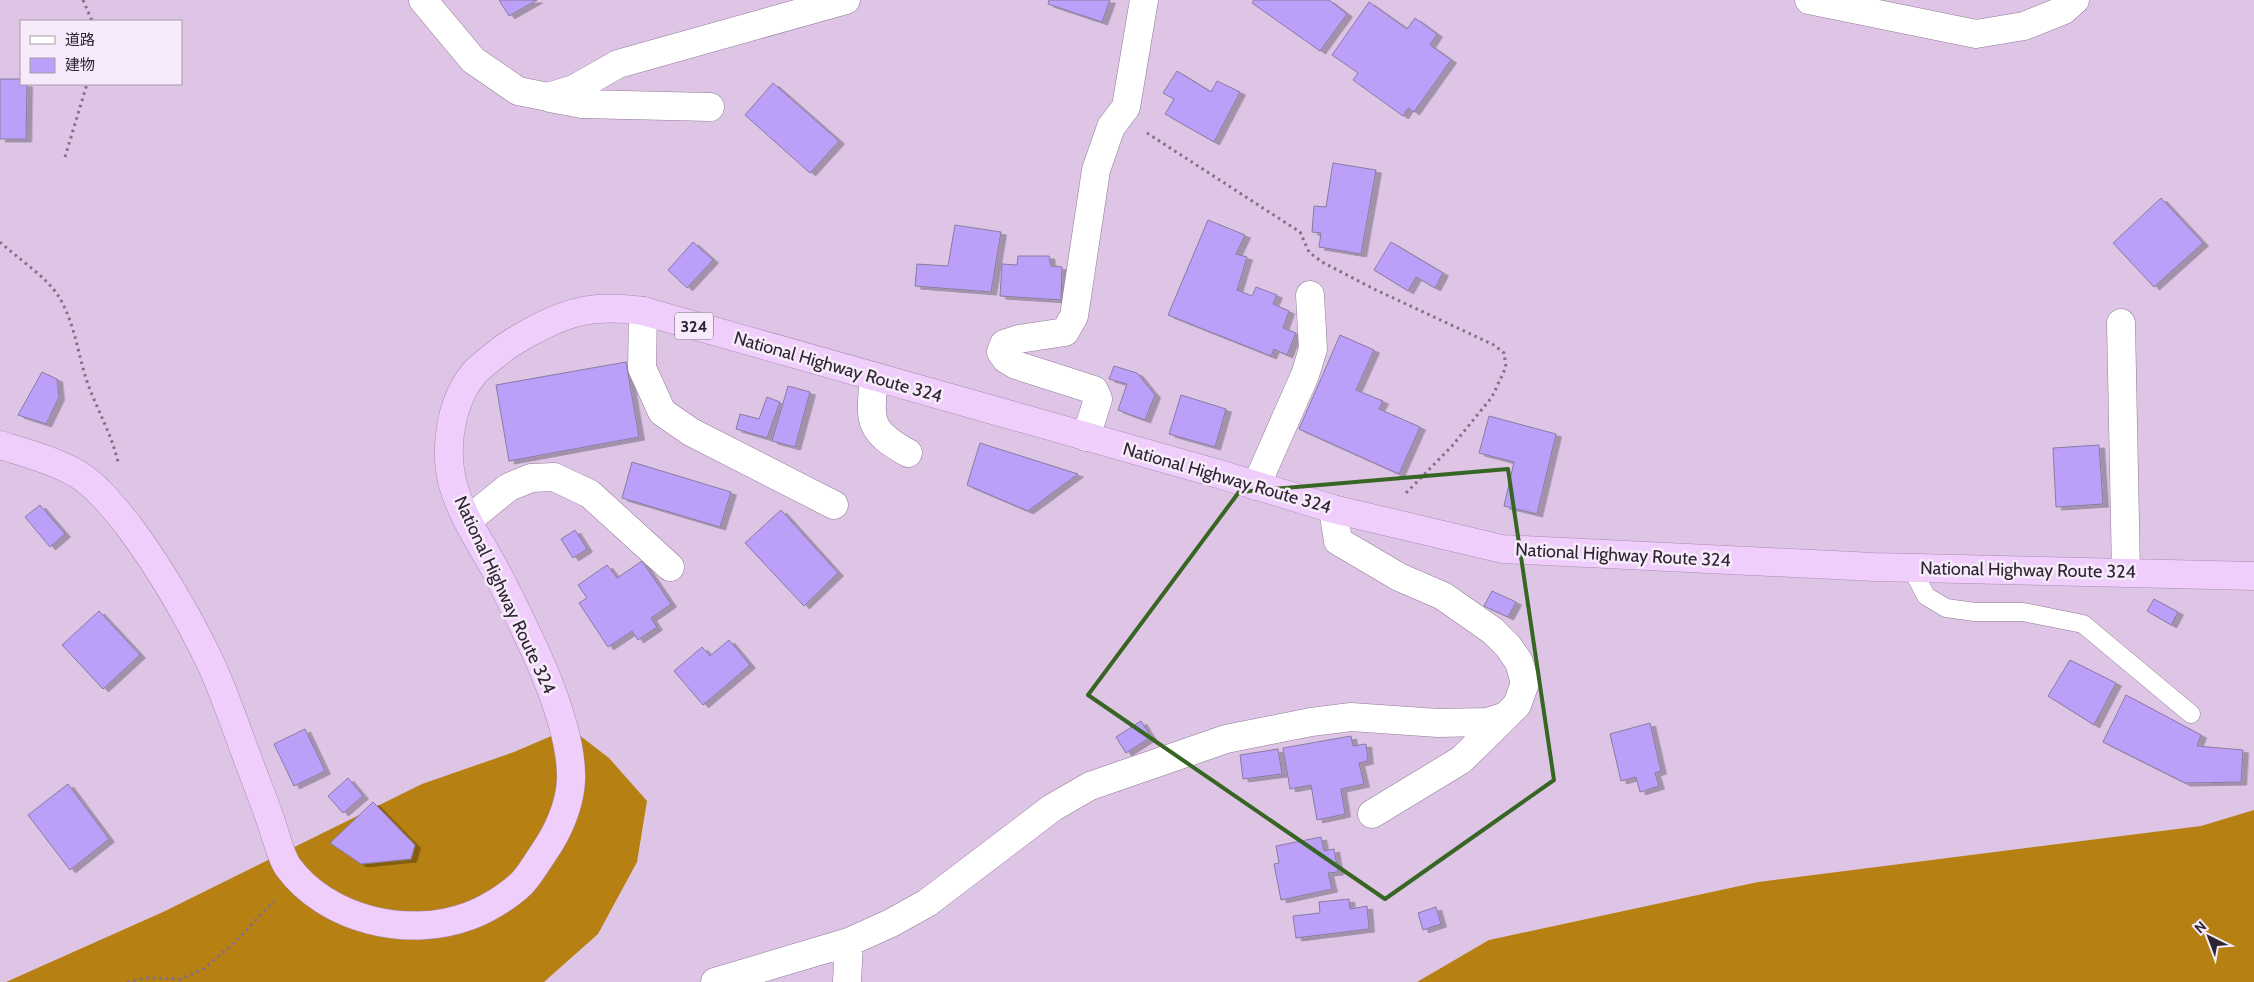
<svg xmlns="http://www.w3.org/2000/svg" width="2254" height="982" viewBox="0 0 2254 982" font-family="Cabin,'Noto Sans JP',sans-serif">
<defs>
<filter id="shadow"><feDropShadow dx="5.5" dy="3" stdDeviation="0" flood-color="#0004"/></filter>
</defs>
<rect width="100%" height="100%" fill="#dec5e6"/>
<!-- forest -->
<path fill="#b68012" d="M570,728L609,758L647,801L637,862L598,934L544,982H6L163,912L422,784L514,752Z
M2254,810V982H1417L1489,940L1758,882L2201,826Z"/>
<!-- building -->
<path fill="#bc9ff9" stroke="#867d9f" filter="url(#shadow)" d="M499,0H537L509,16Z
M1049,0H1110L1102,22L1048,4Z
M1254,0H1329L1347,14L1320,51L1252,3Z
M1369,2L1407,29L1415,18L1437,34L1430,45L1451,60L1414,112L1408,108L1403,116L1353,80L1358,73L1332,55Z
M1177,71L1211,92L1217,81L1240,92L1214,142L1165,114L1174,99L1163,93Z
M0,79H21V84H27L26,139H0Z
M773,83L839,141L810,173L745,115Z
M1333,163L1376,170L1361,254L1319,247L1321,233L1312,232L1314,206L1326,207Z
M2161,198L2203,243L2154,287L2113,243Z
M1208,220L1245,235L1236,254L1247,257L1237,290L1252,296L1256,287L1277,295L1273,304L1289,311L1283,328L1296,333L1287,355L1274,349L1271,356L1168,315Z
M955,225L1001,232L991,292L915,286L917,264L948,266Z
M693,242L713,260L687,288L668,270Z
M1391,242L1443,273L1435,288L1416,277L1408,291L1374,270Z
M1018,256H1049L1051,266L1062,267L1061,300L1000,296L1002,264L1017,265Z
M1340,335L1374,350L1356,390L1383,401L1379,409L1420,427L1399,474L1299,429Z
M626,362L639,437L509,461L496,385Z
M1114,366L1137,373L1155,395L1145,420L1118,410L1127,384L1109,379Z
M42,372L57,379L59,397L46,424L18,415Z
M788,386L810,392L795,447L772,441Z
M1181,395L1226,409L1215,447L1169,434Z
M767,397L780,402L767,438L736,429L740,414L759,419Z
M1489,416L1556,434L1537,514L1504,506L1514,462L1479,453Z
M980,443L1078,474L1028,511L967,485Z
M2099,445L2103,504L2056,507L2053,448Z
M632,462L731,492L720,527L622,498Z
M40,505L65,534L50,547L25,517Z
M781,510L838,573L804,606L745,543Z
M575,530L587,549L573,558L561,539Z
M642,561L671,604L651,618L657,627L638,640L632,631L608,647L579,603L587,598L578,585L607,565L617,578Z
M1492,591L1516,602L1508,617L1484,606Z
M2154,599L2178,612L2171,625L2147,611Z
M99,611L140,655L103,689L62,645Z
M729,640L750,665L703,705L674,671L702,647L710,656Z
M2070,660L2116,683L2094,725L2048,696Z
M2126,695L2201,735L2197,746L2243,750L2241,782L2185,783L2103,742Z
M1141,721L1151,737L1126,753L1116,737Z
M1650,723L1661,771L1655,773L1659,786L1640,792L1636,777L1621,781L1610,734Z
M305,729L325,771L294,786L274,744Z
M1351,736L1353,746L1366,744L1368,761L1359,763L1364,784L1341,789L1345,814L1317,820L1311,785L1290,789L1283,748Z
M1278,749L1282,774L1243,779L1240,755Z
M348,778L363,796L343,813L328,796Z
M68,784L109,839L70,870L28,815Z
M373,802L415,845L411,859L361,864L330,843Z
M1321,837L1324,851L1334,849L1338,872L1328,873L1332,889L1281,900L1274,864L1279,863L1276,846Z
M1349,899L1350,909L1367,906L1369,929L1296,938L1293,916L1320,913L1319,902Z
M1436,907L1441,924L1423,930L1418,913Z"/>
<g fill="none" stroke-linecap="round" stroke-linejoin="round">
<!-- service casing -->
<g stroke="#907a97" stroke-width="19">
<path id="service" d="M1911,567L1926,596L1946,608L1975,612H2023L2083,624L2191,714"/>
</g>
<!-- minor casing -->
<g stroke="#907a97" stroke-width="29">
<path id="minor" d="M423,0L473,60L518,91L548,97L574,89L618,64L846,0
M1809,0L1976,34L2024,26L2064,10L2075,0
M550,98L582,104L710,107
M643,311L642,368L662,412L691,432L834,505
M2121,323L2126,572
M874,377C870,421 867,430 908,453
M1086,437L1098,399L1094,390L1016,365L1006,359L1001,352L1004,344L1019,339L1065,332L1074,316L1096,170L1111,127L1126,107L1144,0
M1256,486L1305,375L1313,349L1310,295
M468,520L509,487L531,478L554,477L590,494L670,567
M1372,814L1461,760L1506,716
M715,982L849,942L891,923L927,903L1052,808L1090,786L1226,739L1311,722L1351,717L1438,723L1487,722L1506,716L1517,705L1525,683L1519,662L1508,646L1493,631L1443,596L1399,577L1338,541L1333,509
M847,982L849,942"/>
</g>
<!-- trunk casing -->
<g stroke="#aa8bb4" stroke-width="29">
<path id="trunk" d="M0,445C26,453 56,461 79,475C98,487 114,508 128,525C160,568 188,616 211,664C227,699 239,737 253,773C260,792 268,811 274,831C278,842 281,857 288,867C327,920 408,939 469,916C486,910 509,896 522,883C530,875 537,862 544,852C558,832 570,805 571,780C573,719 524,626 496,571C480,542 460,513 452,481C444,445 451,399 476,371C483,364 492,358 500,351C510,343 521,337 532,331C572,309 598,305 643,311L1219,474L1333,509L1502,549L1874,567L2254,576"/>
</g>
<!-- path -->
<path stroke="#817086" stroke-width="3" stroke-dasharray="2.5 4" stroke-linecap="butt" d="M83,0L92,21
M1147,133L1300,232L1309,252L1322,262L1376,290L1494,345L1504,353L1506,367L1492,397L1452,446L1405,494
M65,157L87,84
M0,242C17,258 47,277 59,297C76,325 78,358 89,387C99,413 112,436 118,462
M127,982L146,978L181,979L203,969L232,945L274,901"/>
<!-- service -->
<use href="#service" stroke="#fff" stroke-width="18"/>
<!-- minor -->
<use href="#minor" stroke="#fff" stroke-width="28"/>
<!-- trunk -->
<use href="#trunk" stroke="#f0cefb" stroke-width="28"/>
</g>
<!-- marked area -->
<path fill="none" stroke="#366524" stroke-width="4" stroke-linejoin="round" d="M1508,469L1554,780L1385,899L1088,695L1239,492Z"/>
<g text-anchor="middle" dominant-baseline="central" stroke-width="5" stroke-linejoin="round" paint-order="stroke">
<!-- shield labels -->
<rect fill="#f7ebfb" stroke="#6a606e" stroke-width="1" x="675" y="312.5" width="38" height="27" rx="4"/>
<g font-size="16" font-weight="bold" fill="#2e2531">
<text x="694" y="326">324</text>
</g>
<!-- street labels -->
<g font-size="18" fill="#2e2531" stroke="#f7ebfb">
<text transform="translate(838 367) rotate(16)">National Highway Route 324</text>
<text transform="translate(1227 478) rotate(16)">National Highway Route 324</text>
<text transform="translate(1623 555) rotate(3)">National Highway Route 324</text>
<text transform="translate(2028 570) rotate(1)">National Highway Route 324</text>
<text transform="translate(505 595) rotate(65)">National Highway Route 324</text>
</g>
</g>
<!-- legend -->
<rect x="20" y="20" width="162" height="65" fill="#f7ebfb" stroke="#a79caa"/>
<rect x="30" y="36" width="25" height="8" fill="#ffffff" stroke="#a79caa"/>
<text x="65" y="45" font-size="15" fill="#2e2531">道路</text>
<rect x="30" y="58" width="25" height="15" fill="#bc9ff9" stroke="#a79caa"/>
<text x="65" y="70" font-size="15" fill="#2e2531">建物</text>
<!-- north arrow -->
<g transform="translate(2209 937) rotate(318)" stroke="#f7ebfb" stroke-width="4" paint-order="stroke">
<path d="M0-4L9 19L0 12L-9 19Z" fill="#2e2531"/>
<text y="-8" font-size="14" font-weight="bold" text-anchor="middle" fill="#2e2531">N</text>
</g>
</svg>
